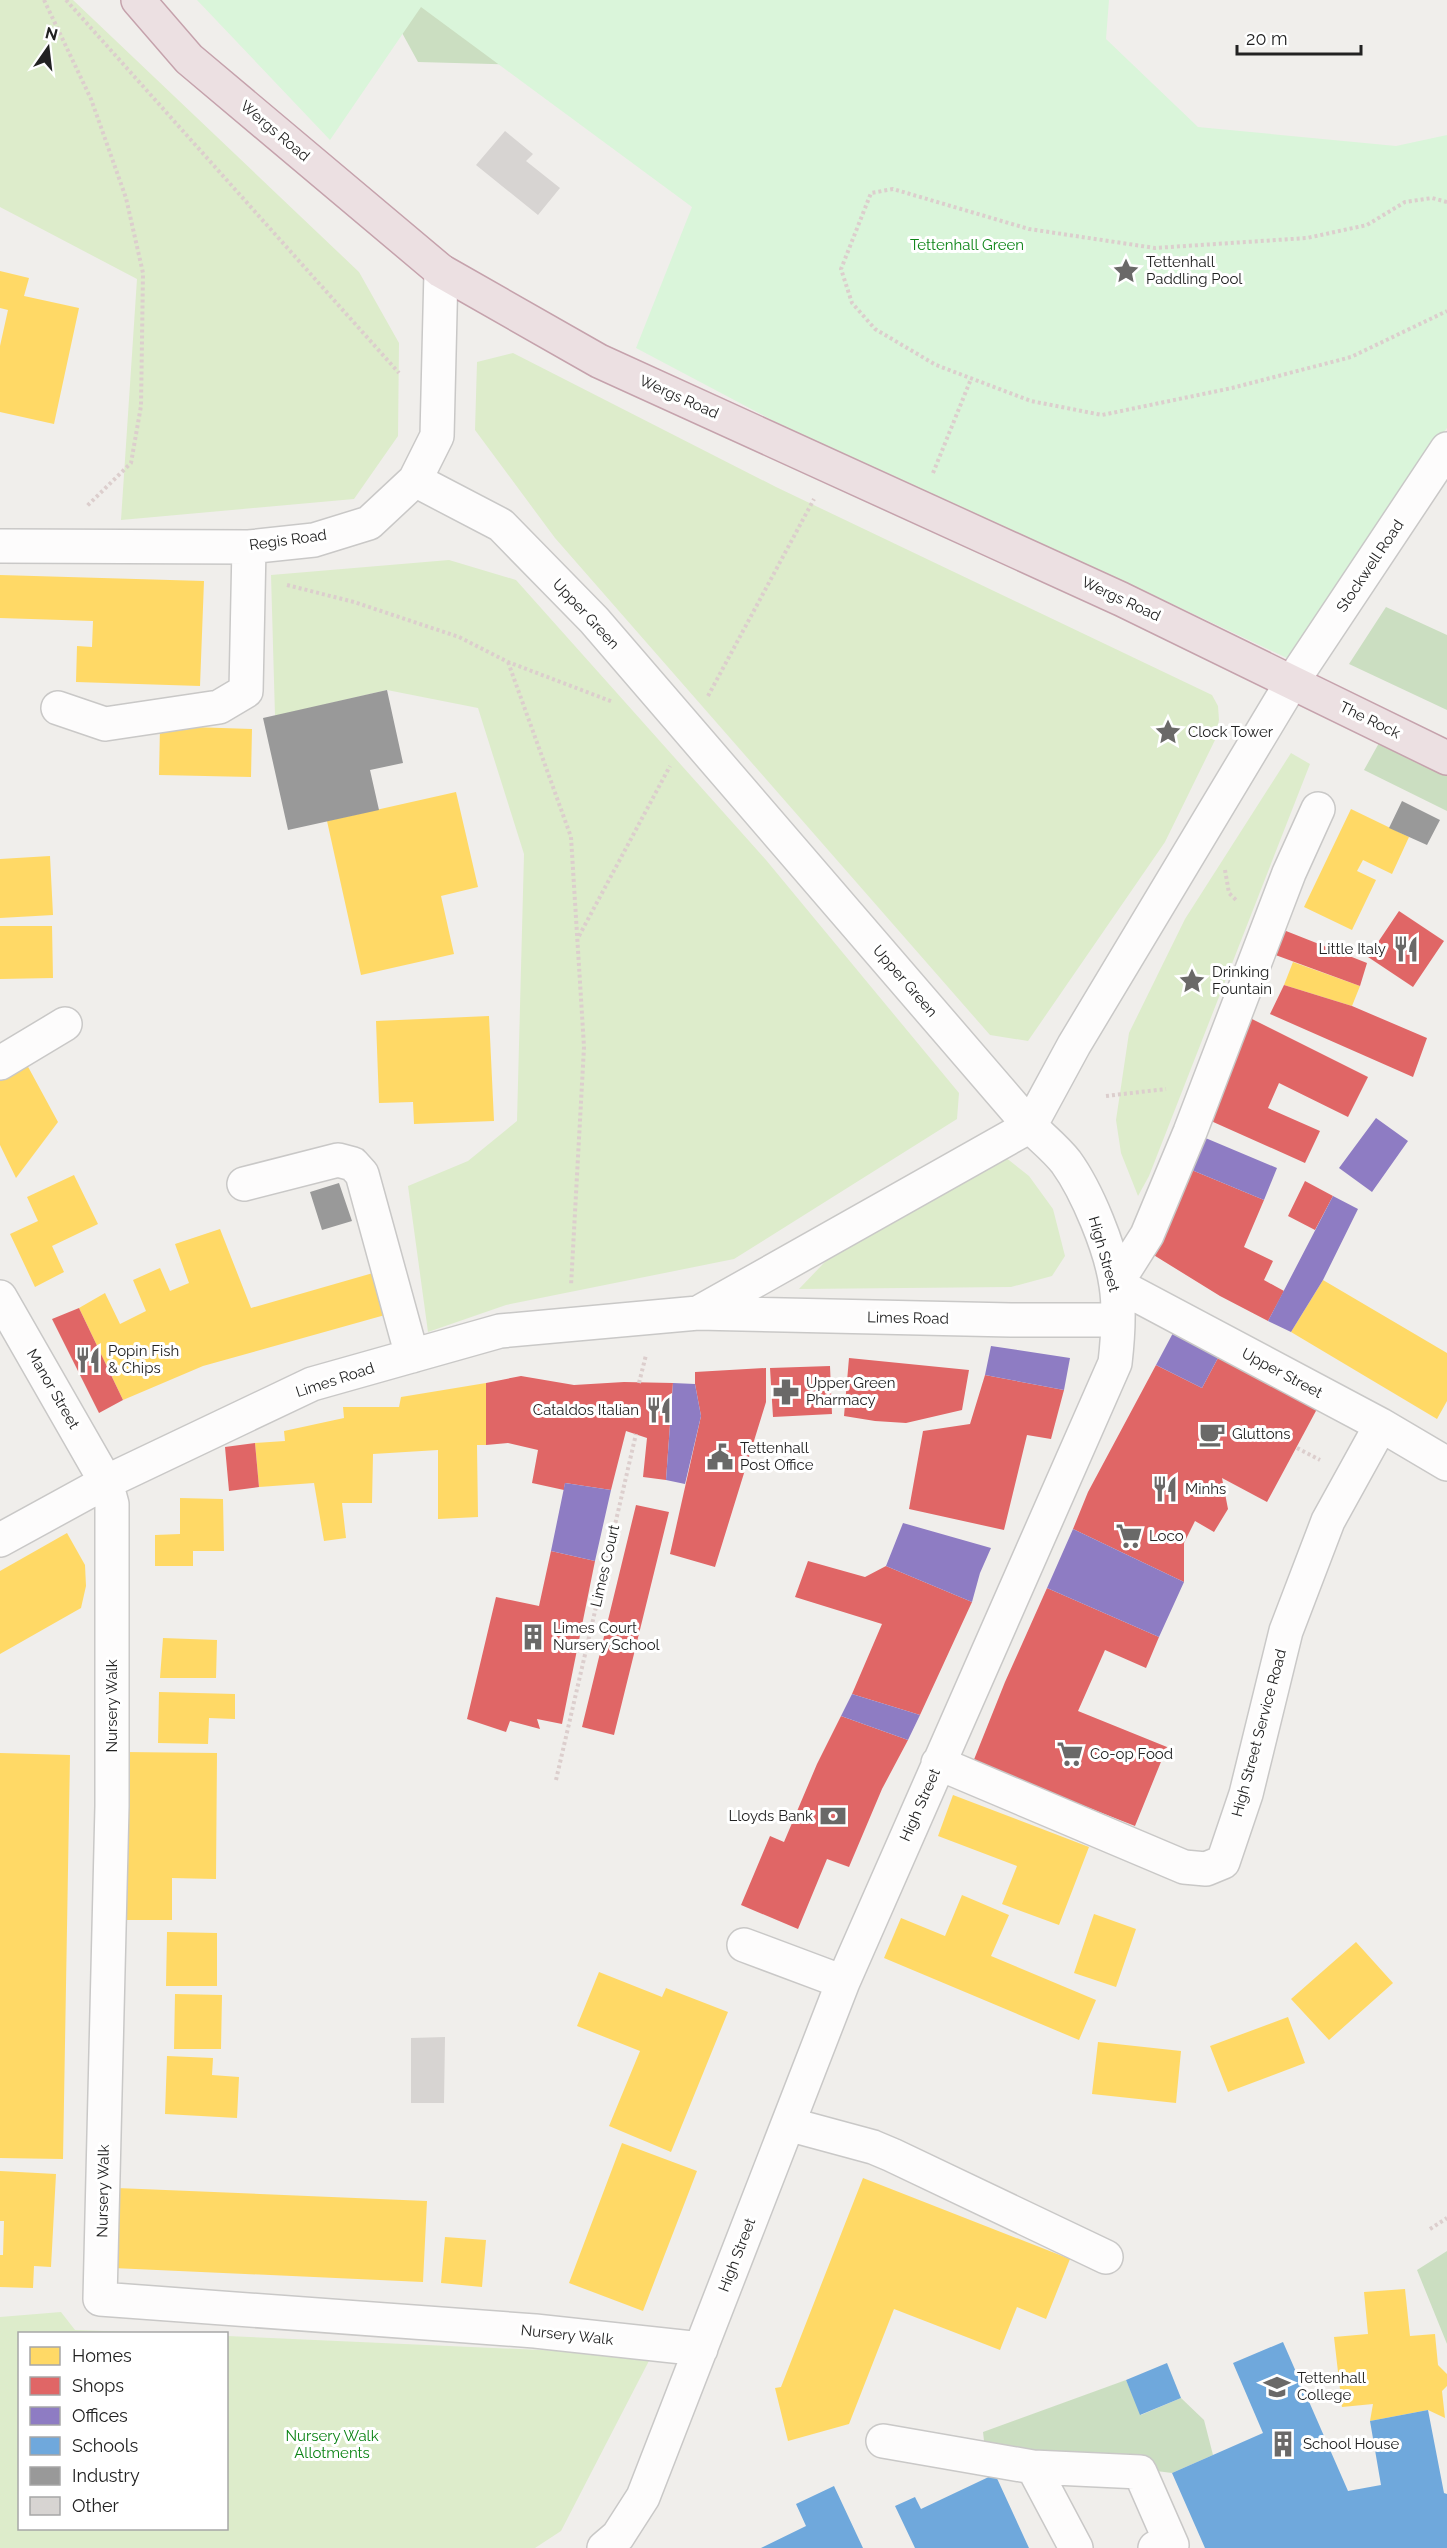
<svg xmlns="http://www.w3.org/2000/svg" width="1447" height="2548" viewBox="0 0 1447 2548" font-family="Raleway,sans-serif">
<rect width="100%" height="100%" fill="#f0eeeb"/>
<!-- grass -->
<path fill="#ddeccb" d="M0,0H73L359,272L399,343L398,436L354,499L121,520L137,279L0,207Z
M513,353L776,487L1212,695L1218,706L1219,720L1215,740L1165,842L1028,1041L990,1035L555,538L475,430L477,362Z
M449,560L516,580L766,860L959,1093L957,1119L734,1259L506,1305L428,1332L408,1186L468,1161L517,1121L524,854L478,708L387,690L275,716L271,575Z
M1291,753L1310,764L1149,1176L1138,1196L1121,1153L1116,1120L1129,1033L1185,919Z
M1005,1157L1029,1176L1053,1209L1065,1256L1052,1276L1011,1287L799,1289L844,1242Z
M61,2312L75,2330L161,2333L20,2334V2528H226L227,2336L652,2355L561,2531L535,2548H0V2317Z"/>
<!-- forest -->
<path fill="#cbdec1" d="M384,0H577L595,67L418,62Z
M1386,607L1447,635V710L1349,664Z
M1379,743L1447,773V811L1364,770Z
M1447,2251V2344L1417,2270Z
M1126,2380L1141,2415L1181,2398L1204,2420L1213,2455L1172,2473L985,2449L983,2432Z"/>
<!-- park -->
<path fill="#daf5da" d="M197,0H1109L1106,39L1198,127L1396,146L1447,135V428L1424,458L1289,659L1151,594L838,455L636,348L692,207L421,7L330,140Z"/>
<!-- homes -->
<path fill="#ffd966" d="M0,271L29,278L24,296L79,308L54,424L0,412V346L8,310L0,308Z
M0,575L204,581L200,686L76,682L77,646L92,647L93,621L0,618Z
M160,726L252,729L251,777L159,775Z
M456,792L478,887L441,896L454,954L361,975L327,821Z
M1351,809L1409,837L1392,874L1363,860L1357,871L1376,880L1352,930L1304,907Z
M50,856L53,915L0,918V859Z
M0,926H52L53,978L0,979Z
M1293,962L1360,986L1352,1006L1284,985Z
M489,1016L494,1121L414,1124L413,1102L379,1103L376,1021Z
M26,1063L58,1122L16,1178L0,1145V1078Z
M74,1175L98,1224L52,1246L64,1272L35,1287L10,1234L38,1221L27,1197Z
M220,1229L251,1308L373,1273L385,1315L203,1366L123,1400L79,1308L105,1293L120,1324L146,1311L133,1280L160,1268L170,1291L189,1283L175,1244Z
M1323,1280L1447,1353V1401L1437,1419L1291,1332Z
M486,1383V1445H477L478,1517L438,1519V1450L373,1454L372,1503H342L346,1538L324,1541L314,1483L259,1487L255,1443L285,1441L284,1431L344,1418L343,1407H399L401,1397Z
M180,1498L223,1499L224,1551H193V1566H155V1535L180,1534Z
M67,1533L85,1565L86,1586L81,1608L0,1654V1571Z
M163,1638L217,1640L216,1678H160Z
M159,1692L235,1694V1719L209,1718L208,1744L158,1743Z
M125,1752L217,1753L216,1879L172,1878V1920H123Z
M0,1753L70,1755L63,2159L0,2158Z
M953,1795L1089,1847L1059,1925L1002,1904L1017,1866L938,1836Z
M962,1895L1009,1915L991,1956L1096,2000L1079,2040L884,1958L901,1918L945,1936Z
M1094,1914L1136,1929L1116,1987L1074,1973Z
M167,1932L217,1933V1986H166Z
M1356,1942L1393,1983L1329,2040L1291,1999Z
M599,1972L662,1997L666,1988L728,2012L671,2152L609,2126L640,2051L577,2026Z
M175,1994L222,1995L221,2049H174Z
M1288,2017L1305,2063L1228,2092L1210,2046Z
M1098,2042L1181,2051L1176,2103L1092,2094Z
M167,2056L213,2058L212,2075L239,2077L237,2118L165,2114Z
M622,2143L697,2171L643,2311L569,2283Z
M0,2171L56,2174L51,2267L34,2266L33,2288L0,2287V2255H3L4,2221H0Z
M863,2178L1070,2259L1046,2319L1017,2307L1000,2350L894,2309L849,2424L788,2441L775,2388L781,2387Z
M117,2188L427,2201L423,2282L113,2268Z
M445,2237L486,2240L482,2287L441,2283Z
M1405,2289L1410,2336L1435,2334L1438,2365L1447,2374V2386L1442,2391L1445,2418L1428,2410L1370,2421L1373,2404L1342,2407L1334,2337L1368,2334L1364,2292Z"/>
<!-- shops -->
<path fill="#e06666" d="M1399,911L1444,941L1413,987L1368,957Z
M1281,929L1367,963L1360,986L1270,953Z
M1284,985L1352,1006L1427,1038L1413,1077L1270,1014Z
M1246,1016L1368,1077L1348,1117L1279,1083L1268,1108L1320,1131L1305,1163L1202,1117Z
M1182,1166L1264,1200L1244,1247L1273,1261L1264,1280L1284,1291L1268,1321L1220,1296L1152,1254Z
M1305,1181L1333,1196L1315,1230L1288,1216Z
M79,1308L123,1400L99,1413L52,1319Z
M1219,1356L1317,1409L1267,1502L1222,1478L1228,1509L1214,1532L1195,1521L1184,1543V1582L1073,1529L1088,1492L1156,1365L1202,1388Z
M849,1358L969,1370L962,1410L906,1423L875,1421L844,1416Z
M830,1366L832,1414L773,1417L770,1368Z
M766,1368V1402L715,1567L670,1554L701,1416L695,1384V1372Z
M985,1375L1064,1390L1051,1439L1027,1435L1004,1530L909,1509L923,1431L970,1424Z
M521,1376L574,1385L624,1382L673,1383L666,1480L643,1477L647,1438L626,1431L611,1490L565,1483L564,1490L532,1483L538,1450L508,1443L486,1445V1383Z
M255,1443L259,1487L229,1491L225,1447Z
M636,1505L669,1512L614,1735L582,1727Z
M551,1551L595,1561L562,1724L537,1719L540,1729L510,1721L506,1732L467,1719L496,1597L539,1606Z
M808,1561L865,1577L886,1566L972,1602L920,1715L852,1694L882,1624L795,1597Z
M1047,1588L1159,1637L1146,1668L1105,1650L1078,1711L1167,1747L1135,1826L973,1762L1005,1682Z
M841,1716L908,1740L882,1789L849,1867L827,1859L798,1929L741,1905L770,1836L784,1842L817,1764Z"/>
<!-- offices -->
<path fill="#8e7cc3" d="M1376,1118L1408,1141L1372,1192L1339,1168Z
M1196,1134L1277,1168L1264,1200L1182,1166Z
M1333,1196L1358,1209L1323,1280L1291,1332L1268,1321Z
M1173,1333L1219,1356L1202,1388L1156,1365Z
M991,1346L1070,1358L1064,1390L985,1375Z
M673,1383L695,1384L701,1416L685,1484L666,1480Z
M565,1483L611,1490L595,1561L551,1551Z
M903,1523L991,1548L980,1573L972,1602L886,1566Z
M1073,1529L1184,1582L1159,1637L1047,1588Z
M852,1694L920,1715L908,1740L841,1716Z"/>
<!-- schools -->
<path fill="#6fa8dc" d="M1283,2342L1348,2491L1381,2485L1370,2421L1428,2410L1444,2493L1447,2494V2548H1205L1172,2473L1263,2433L1233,2363Z
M1167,2363L1181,2398L1140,2415L1126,2380Z
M995,2474L1029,2548H915L895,2506L915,2497L921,2509Z
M834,2486L863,2548H761L806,2526L796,2504Z"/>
<!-- industry -->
<path fill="#999" d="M387,690L403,763L370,770L379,810L288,830L263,718Z
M1402,801L1440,820L1427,845L1389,828Z
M339,1183L352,1221L322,1230L310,1192Z"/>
<!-- building -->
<path fill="#d7d4d2" d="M505,131L533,154L526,161L560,188L538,215L476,165Z
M445,2037L444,2103H411V2038Z"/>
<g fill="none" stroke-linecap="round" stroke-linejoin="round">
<!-- minor casing -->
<g stroke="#c9c8c7" stroke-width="36">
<path id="minor" d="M415,480L501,525L594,620L1030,1126C1042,1138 1056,1149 1066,1162C1087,1191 1111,1249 1116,1285C1120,1310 1118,1337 1115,1363L843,1982L643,2497L618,2536L604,2548
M0,546L249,547L314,540L369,523L415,480L437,436L441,271
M58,708L105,724L219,707L246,691L249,547
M1318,809L1289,873L1190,1132L1147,1235L1116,1284L1381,1425L1447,1464
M0,1063L65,1024
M1030,1126L1074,1045L1292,682L1447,449
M244,1184L338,1160L353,1164L362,1174L412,1356
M0,1297L106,1482L112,1504V1806L100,2299L535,2331L701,2349
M698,1313L1030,1126
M0,1540L106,1482L312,1384L500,1331L698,1313L1011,1320H1118
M938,1763L1184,1867L1206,1869L1223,1862L1246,1794L1286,1631L1328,1521L1381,1425
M744,1945L843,1982
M788,2124L873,2147L892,2155L1106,2257
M883,2441L1033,2467L1140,2472L1172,2545L1155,2548
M1033,2467L1076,2548"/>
</g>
<!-- highway casing -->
<g stroke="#c5a2ac" stroke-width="36">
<path id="highway" d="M138,0L189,59L441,271L599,361L1121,599L1447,758"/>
</g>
<!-- path -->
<path stroke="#dccecd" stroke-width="4" stroke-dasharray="3 3" stroke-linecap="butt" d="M44,0L91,99L126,198L143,273L141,406L131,463L86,507
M66,0L399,373
M1447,202L1432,198L1405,202L1367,225L1307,238L1155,248L1029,229L893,189L871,193L841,269L852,303L875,329L936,365L1031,401L1102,415L1232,388L1351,357L1447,311
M933,473L971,379
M287,585L354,602L459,637L508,662L613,702
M508,662L571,837L584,1047L571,1286
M708,696L814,499
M1225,870L1229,893L1236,900
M579,936L670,766
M1106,1096L1166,1089
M639,1383L646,1355
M1297,1448L1320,1460
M556,1780L636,1434
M1430,2229L1447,2218"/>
<!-- minor -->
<use href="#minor" stroke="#fdfcfc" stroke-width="33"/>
<!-- highway -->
<use href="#highway" stroke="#ece0e2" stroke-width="33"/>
</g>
<!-- icons -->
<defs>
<g id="sight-bare" transform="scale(2.07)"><path d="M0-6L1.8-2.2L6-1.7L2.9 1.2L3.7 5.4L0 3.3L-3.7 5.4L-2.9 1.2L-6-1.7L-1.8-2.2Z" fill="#6a6968" stroke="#fff" stroke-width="2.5" paint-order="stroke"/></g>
<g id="restaurant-bare" transform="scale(2.07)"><path d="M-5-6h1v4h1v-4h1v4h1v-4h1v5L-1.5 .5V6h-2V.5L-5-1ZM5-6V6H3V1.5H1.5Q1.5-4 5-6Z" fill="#6a6968" stroke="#fff" stroke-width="2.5" paint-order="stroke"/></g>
<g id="pharmacy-bare" transform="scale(2.07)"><path d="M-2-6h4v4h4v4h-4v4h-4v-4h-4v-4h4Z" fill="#6a6968" stroke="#fff" stroke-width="2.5" paint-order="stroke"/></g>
<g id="cafe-bare" transform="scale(2.07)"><path d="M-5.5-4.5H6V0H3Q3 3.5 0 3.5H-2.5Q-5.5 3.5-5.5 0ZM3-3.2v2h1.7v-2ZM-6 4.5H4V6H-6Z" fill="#6a6968" stroke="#fff" stroke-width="2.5" paint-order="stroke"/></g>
<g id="civic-bare" transform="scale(2.07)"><path d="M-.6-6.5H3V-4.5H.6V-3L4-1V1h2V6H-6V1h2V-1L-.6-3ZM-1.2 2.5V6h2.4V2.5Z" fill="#6a6968" stroke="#fff" stroke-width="2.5" paint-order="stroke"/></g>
<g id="supermarket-bare" transform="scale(2.07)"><path d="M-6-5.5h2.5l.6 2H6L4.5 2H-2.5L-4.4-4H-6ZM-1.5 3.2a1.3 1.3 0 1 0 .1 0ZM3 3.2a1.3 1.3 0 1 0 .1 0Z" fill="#6a6968" stroke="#fff" stroke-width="2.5" paint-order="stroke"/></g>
<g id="building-bare" transform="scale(2.07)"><path d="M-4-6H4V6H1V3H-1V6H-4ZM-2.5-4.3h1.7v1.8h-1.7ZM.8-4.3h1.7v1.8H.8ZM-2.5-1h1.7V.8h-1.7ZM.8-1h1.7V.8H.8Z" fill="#6a6968" stroke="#fff" stroke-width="2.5" paint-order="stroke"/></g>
<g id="bank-bare" transform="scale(2.07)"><path d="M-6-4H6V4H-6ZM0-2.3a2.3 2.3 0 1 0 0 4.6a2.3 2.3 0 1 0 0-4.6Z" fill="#6a6968" stroke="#fff" stroke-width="2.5" paint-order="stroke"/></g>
<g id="school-bare" transform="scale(2.07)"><path d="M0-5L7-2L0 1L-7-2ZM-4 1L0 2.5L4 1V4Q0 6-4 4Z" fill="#6a6968" stroke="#fff" stroke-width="2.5" paint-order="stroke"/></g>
</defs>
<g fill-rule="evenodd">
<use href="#sight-bare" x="1126" y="271"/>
<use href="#sight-bare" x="1168" y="732"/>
<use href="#restaurant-bare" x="1406" y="949"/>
<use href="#sight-bare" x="1192" y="981"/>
<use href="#restaurant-bare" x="88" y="1360"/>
<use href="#pharmacy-bare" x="786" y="1392"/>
<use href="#restaurant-bare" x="659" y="1410"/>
<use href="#cafe-bare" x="1212" y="1434"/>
<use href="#civic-bare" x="720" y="1457"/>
<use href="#restaurant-bare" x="1165" y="1489"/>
<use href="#supermarket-bare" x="1129" y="1536"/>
<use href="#building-bare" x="533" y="1637"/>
<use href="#supermarket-bare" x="1070" y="1754"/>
<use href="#bank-bare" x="833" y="1816"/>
<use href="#school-bare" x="1277" y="2387"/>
<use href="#building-bare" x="1283" y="2444"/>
</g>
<g text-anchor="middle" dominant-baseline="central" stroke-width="6" stroke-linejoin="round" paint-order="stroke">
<!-- street labels -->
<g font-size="15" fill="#222" stroke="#fff">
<text transform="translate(275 131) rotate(40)">Wergs Road</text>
<text transform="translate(679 397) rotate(24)">Wergs Road</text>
<text transform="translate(288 540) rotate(-8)">Regis Road</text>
<text transform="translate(1370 566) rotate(-56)">Stockwell Road</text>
<text transform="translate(1121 599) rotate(25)">Wergs Road</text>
<text transform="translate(586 614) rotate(47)">Upper Green</text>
<text transform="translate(1370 720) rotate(26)">The Rock</text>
<text transform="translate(905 981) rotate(49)">Upper Green</text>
<text transform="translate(1104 1254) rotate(74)">High Street</text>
<text transform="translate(908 1318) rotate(1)">Limes Road</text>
<text transform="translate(1282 1373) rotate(28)">Upper Street</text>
<text transform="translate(335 1380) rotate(-18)">Limes Road</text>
<text transform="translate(53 1389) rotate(60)">Manor Street</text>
<text transform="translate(605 1566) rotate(-77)">Limes Court</text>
<text transform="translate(112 1706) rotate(-90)">Nursery Walk</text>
<text transform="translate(1259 1733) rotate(-75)">High Street Service Road</text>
<text transform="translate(920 1805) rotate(-66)">High Street</text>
<text transform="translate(103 2191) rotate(-89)">Nursery Walk</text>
<text transform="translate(737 2255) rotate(-69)">High Street</text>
<text transform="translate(567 2335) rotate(6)">Nursery Walk</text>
</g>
<!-- park labels -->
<g font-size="15" fill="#0c8416" stroke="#fff">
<text x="967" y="245">Tettenhall Green</text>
<text x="332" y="2436">Nursery Walk<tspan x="332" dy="17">Allotments</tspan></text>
</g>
<!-- poi labels -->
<g font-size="15" fill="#222" stroke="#fff" text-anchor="start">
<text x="1146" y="262">Tettenhall<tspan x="1146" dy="17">Paddling Pool</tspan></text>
<text x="1188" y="732">Clock Tower</text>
<text x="1386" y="949" text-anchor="end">Little Italy</text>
<text x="1212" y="972">Drinking<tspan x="1212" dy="17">Fountain</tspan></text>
<text x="108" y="1351">Popin Fish<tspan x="108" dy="17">&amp; Chips</tspan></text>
<text x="806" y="1383">Upper Green<tspan x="806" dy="17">Pharmacy</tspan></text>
<text x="639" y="1410" text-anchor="end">Cataldos Italian</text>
<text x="1232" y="1434">Gluttons</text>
<text x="740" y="1448">Tettenhall<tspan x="740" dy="17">Post Office</tspan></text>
<text x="1185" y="1489">Minhs</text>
<text x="1149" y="1536">Loco</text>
<text x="553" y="1628">Limes Court<tspan x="553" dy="17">Nursery School</tspan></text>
<text x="1090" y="1754">Co-op Food</text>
<text x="813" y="1816" text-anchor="end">Lloyds Bank</text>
<text x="1297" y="2378">Tettenhall<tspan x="1297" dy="17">College</tspan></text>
<text x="1303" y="2444">School House</text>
</g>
</g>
<!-- legend -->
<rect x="18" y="2332" width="210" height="198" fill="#ffffff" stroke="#a7a7a7" stroke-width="1.5"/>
<rect x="30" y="2347" width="30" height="18" fill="#ffd966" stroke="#a7a7a7" stroke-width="1.5"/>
<text x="72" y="2362" font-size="18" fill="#222222">Homes</text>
<rect x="30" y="2377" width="30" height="18" fill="#e06666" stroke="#a7a7a7" stroke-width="1.5"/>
<text x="72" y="2392" font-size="18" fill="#222222">Shops</text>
<rect x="30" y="2407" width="30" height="18" fill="#8e7cc3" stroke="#a7a7a7" stroke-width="1.5"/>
<text x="72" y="2422" font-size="18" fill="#222222">Offices</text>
<rect x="30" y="2437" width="30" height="18" fill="#6fa8dc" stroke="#a7a7a7" stroke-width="1.5"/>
<text x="72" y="2452" font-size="18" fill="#222222">Schools</text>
<rect x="30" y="2467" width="30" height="18" fill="#999999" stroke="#a7a7a7" stroke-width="1.5"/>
<text x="72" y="2482" font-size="18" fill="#222222">Industry</text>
<rect x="30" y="2497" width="30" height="18" fill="#d7d4d2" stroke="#a7a7a7" stroke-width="1.5"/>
<text x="72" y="2512" font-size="18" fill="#222222">Other</text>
<!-- north arrow -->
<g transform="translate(48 48) rotate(14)" stroke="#ffffff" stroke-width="4.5" paint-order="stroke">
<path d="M0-4.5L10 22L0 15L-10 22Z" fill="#222222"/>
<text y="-9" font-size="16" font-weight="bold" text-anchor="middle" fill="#222222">N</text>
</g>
<!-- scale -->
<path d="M1237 45v9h124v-9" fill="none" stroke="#222222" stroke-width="3"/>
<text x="1246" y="45" font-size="18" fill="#222222" stroke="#ffffff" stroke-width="4.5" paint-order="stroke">20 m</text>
</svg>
